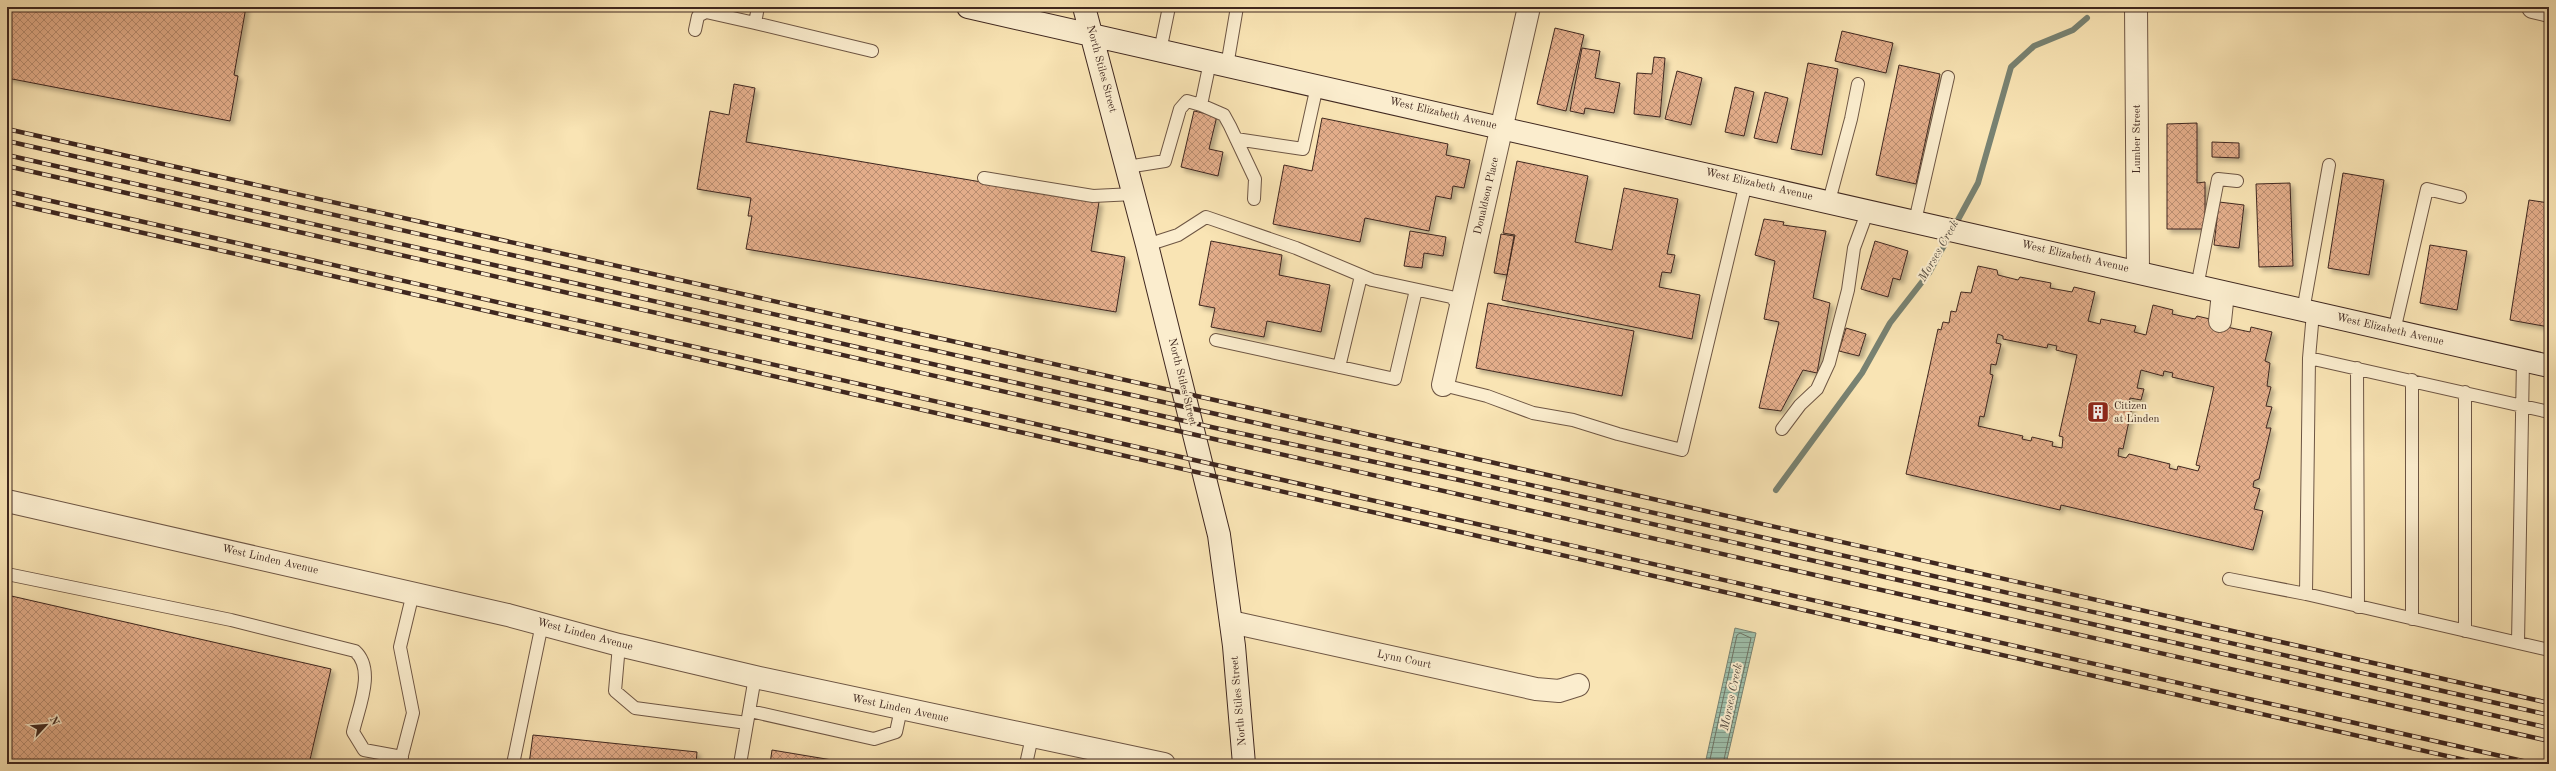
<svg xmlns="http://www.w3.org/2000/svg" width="2556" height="771" viewBox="0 0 2556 771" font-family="'Old Standard TT',serif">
<defs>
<pattern id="water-rules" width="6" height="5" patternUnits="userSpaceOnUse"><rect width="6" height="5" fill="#9ebfaa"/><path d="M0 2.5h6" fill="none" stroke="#829b8a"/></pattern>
<pattern id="building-cross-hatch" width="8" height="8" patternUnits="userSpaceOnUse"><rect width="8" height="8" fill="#e3ad8a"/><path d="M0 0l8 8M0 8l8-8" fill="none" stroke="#b98d70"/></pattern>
<filter id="shadow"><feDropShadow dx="3.5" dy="3.5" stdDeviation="2" flood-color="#0004"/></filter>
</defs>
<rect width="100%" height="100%" fill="#f9e4b4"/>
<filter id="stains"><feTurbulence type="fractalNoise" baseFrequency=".005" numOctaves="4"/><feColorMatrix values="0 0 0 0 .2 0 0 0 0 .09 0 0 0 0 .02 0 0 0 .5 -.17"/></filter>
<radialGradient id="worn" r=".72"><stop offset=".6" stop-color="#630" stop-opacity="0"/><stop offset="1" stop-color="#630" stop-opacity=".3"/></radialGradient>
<!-- water -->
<path fill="url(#water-rules)" stroke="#788272" d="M1735,628L1756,633L1726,764H1705Z"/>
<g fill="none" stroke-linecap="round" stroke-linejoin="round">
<!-- shore -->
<path stroke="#6e7364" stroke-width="1" d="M1709,764L1737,635L1740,633L1751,638L1723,764"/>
<!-- stream -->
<path stroke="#788272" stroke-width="6" d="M1776,490L1862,373L1890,323L1929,273L1978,183L2011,67L2034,46L2073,30L2087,18"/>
</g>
<!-- building -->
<path fill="url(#building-cross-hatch)" stroke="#3f271f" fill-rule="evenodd" filter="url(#shadow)" d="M7,7H246L234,75L238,76L230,121L7,78Z
M1555,28L1584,35L1566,111L1537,104Z
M1842,31L1893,43L1886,73L1835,61Z
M1582,48L1600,51L1595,78L1620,83L1614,113L1585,108L1584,114L1570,111Z
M1654,57L1665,58L1660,117L1634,114L1637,73L1652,74Z
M1808,63L1838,69L1822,155L1791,149Z
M1899,65L1940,74L1916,184L1876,175Z
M1677,71L1702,78L1691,125L1665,119Z
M734,84L755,88L746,142L1099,202L1091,251L1125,257L1116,312L746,249L752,216H748L751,198L697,189L710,111L729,115Z
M1735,87L1754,92L1744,136L1725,132Z
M1765,92L1788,98L1777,143L1754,138Z
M1194,111L1217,116L1209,149L1223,152L1218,176L1181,167Z
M1322,118L1448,144L1446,155L1470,160L1464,188L1453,186L1451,199L1436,196L1429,231L1365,218L1360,242L1273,224L1284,165L1312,171Z
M2197,123V183L2205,182V229H2167V124Z
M2212,142L2239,143V158L2212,157Z
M1517,161L1588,176L1575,242L1612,250L1624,188L1678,199L1667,254L1675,255L1671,273L1662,272L1659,287L1700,295L1692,339L1502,300L1515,235L1503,233Z
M2343,173L2384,180L2369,275L2328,268Z
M2290,183L2293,266L2259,267L2256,184Z
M2529,200L2549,203V327L2510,320Z
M2219,202L2244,205L2239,248L2214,245Z
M1764,219L1784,222L1783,225L1826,231L1813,298L1830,303L1817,373L1803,370L1781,411L1759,408L1779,322L1764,319L1775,261L1755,255Z
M1410,231L1446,237L1443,256L1424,253L1422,268L1404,266Z
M1501,234L1514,236L1507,275L1494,273Z
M1211,241L1282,255L1279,275L1330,285L1321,332L1267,321L1264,337L1211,327L1215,308L1199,305Z
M1875,241L1908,251L1900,280L1893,278L1888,297L1861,289Z
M2430,245L2467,251L2457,310L2420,303Z
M1978,266L1997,270L1998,275L2018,280L2020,277L2051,283L2050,288L2072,292L2074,287L2095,292L2088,321L2100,324L2101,319L2136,326L2134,332L2146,335L2153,305L2173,310L2172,314L2195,319L2197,316L2227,323V327L2250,332L2251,327L2272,332L2265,361L2270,363L2267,386L2271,387L2266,406L2272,407L2266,428H2271L2259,479L2254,481L2253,487L2260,489L2254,509L2263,511L2253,550L2061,505L2060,510L1906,474L1938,329L1941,330L1943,322L1949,323L1951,311L1956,312L1961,292L1971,293ZM1998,334L2003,336V339L2047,348L2048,344L2057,346L2056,350L2077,355L2059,436L2063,437L2062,448L2052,446L2053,442L2032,437L2031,441L2022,439L2023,436L1978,426L1980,416L1984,417L1993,375L1990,374L1991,364L1996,365L2001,344L1996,343ZM2141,370L2163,376L2164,371L2173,373L2172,377L2214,387L2196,465L2200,466L2198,471L2178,466L2177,470L2169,468L2170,464L2129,454L2126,458L2118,456L2119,448L2123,449L2132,407L2129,405L2130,398L2141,400L2144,389L2137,388Z
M1488,303L1634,331L1622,396L1476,368Z
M1846,328L1866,334L1859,356L1839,351Z
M7,595L331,669L309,764H7Z
M533,735L697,752L696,764H529Z
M772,750L856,764H770Z"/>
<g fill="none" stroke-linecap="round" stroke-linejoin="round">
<!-- lane casing -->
<g stroke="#6e5644" stroke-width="14">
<path id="lane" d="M758,7L755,23L872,51
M695,30L698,16L706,12L755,23
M1160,51L1169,7
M1210,62L1201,105L1224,115L1230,126L1255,179L1254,199
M1227,66L1237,7
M1236,139L1303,149L1317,86
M1127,167L1165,161L1180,109L1187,101L1201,105
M984,178L1093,196L1134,194
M1829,201L1851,119L1858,84
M1915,221L1948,77
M1147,245L1178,235L1206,217L1296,248L1372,280L1451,297L1461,307
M2197,287L2218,179L2237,181
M2303,311L2329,165
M2313,313L2309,358L2306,594L2549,650
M2394,331L2427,189L2460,197
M1216,340L1395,379L1416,290
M2309,358L2549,412
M1339,367L1361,276
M2357,368L2358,607
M1443,385L1487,396L1533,413L1573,420L1618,434L1682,450L1746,183
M2465,392V631
M1782,429L1800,405L1817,389L1829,363L1848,290L1854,248L1868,210
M7,574L231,620L355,651C376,670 358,709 353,732L364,750L402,757
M2229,579L2306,594
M2412,619V380
M2518,643L2523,360
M619,645L615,691L635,708L747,723
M750,711L874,739L896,732L901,709
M400,763L413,713L400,647L413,593
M513,764L542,624
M740,764L755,677
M1026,764L1032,737"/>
</g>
<!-- street casing -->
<g stroke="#6e5644" stroke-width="24">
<path id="street" d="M2136,7L2138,272
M2533,7L2549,11
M2220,321L2223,293
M1443,385L1529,7
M7,501L508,615L619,645L755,677L1164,764
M1231,622L1536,689L1559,691L1578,685"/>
</g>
<!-- secondary casing -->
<g stroke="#3f271f" stroke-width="24">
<path id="secondary" d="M968,7L2549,366
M1084,7L1147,245L1219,535L1234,646L1244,764"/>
</g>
<!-- lane -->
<use href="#lane" stroke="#fbedce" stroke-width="12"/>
<!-- street -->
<use href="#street" stroke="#fbedce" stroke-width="22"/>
<!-- secondary -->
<use href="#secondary" stroke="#fbedce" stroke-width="22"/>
<!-- rail casing -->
<g stroke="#3f271f" stroke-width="4.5">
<path id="rail" d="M7,129L1464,456L2549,703
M7,141L2549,715
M7,155L1220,429L1459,480L2549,728
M7,166L2549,741
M7,191L2536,764
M7,202L2482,764"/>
</g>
<!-- rail -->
<use href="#rail" stroke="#fbedce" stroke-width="3" stroke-dasharray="9" stroke-linecap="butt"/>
</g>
<!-- icons -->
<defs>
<g id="building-square" transform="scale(1.15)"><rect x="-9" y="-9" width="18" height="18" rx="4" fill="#8f2418" stroke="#fbedce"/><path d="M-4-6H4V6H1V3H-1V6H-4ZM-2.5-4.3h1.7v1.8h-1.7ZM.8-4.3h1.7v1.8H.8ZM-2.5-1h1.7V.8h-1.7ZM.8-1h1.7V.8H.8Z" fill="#fff"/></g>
</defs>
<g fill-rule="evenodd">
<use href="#building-square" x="2098" y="412"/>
</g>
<g text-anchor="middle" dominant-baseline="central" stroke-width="4" stroke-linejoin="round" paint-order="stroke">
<!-- street labels -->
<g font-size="11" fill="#3f271f" stroke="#fbedce">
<text transform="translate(1101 69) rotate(75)">North Stiles Street</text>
<text transform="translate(1443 114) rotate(13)">West Elizabeth Avenue</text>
<text transform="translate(2137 139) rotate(-90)">Lumber Street</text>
<text transform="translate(1759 185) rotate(13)">West Elizabeth Avenue</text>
<text transform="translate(1487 196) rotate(-77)">Donaldson Place</text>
<text transform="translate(2075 257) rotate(13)">West Elizabeth Avenue</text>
<text transform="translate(2390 330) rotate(13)">West Elizabeth Avenue</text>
<text transform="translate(1182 382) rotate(76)">North Stiles Street</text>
<text transform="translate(270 560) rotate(13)">West Linden Avenue</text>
<text transform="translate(585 635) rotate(15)">West Linden Avenue</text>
<text transform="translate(1404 660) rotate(12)">Lynn Court</text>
<text transform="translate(1239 701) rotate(-95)">North Stiles Street</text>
<text transform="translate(900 709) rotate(12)">West Linden Avenue</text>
</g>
<!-- poi labels -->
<g font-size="11" fill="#3f271f" stroke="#fbedce" text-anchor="start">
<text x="2114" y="406">Citizen<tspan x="2114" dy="13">at Linden</tspan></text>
</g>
<!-- water labels -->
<g font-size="12" font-style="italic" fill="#574d42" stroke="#fbedce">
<text transform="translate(1939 251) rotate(-60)">Morses Creek</text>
<text transform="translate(1732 697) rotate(-78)">Morses Creek</text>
</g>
</g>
<!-- margin -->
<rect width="2556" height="771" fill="none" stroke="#f9e4b4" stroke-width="24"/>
<rect x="8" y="8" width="2540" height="755" fill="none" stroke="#3f271f" stroke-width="2"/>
<rect x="12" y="12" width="2532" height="747" fill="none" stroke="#3f271f"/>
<!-- north arrow -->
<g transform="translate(46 725) rotate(64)" stroke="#fbedce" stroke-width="3" paint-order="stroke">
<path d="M0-3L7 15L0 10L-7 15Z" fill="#3f271f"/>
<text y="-6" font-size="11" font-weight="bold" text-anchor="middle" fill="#3f271f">N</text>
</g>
<rect width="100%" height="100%" filter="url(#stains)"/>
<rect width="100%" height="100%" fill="url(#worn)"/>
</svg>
